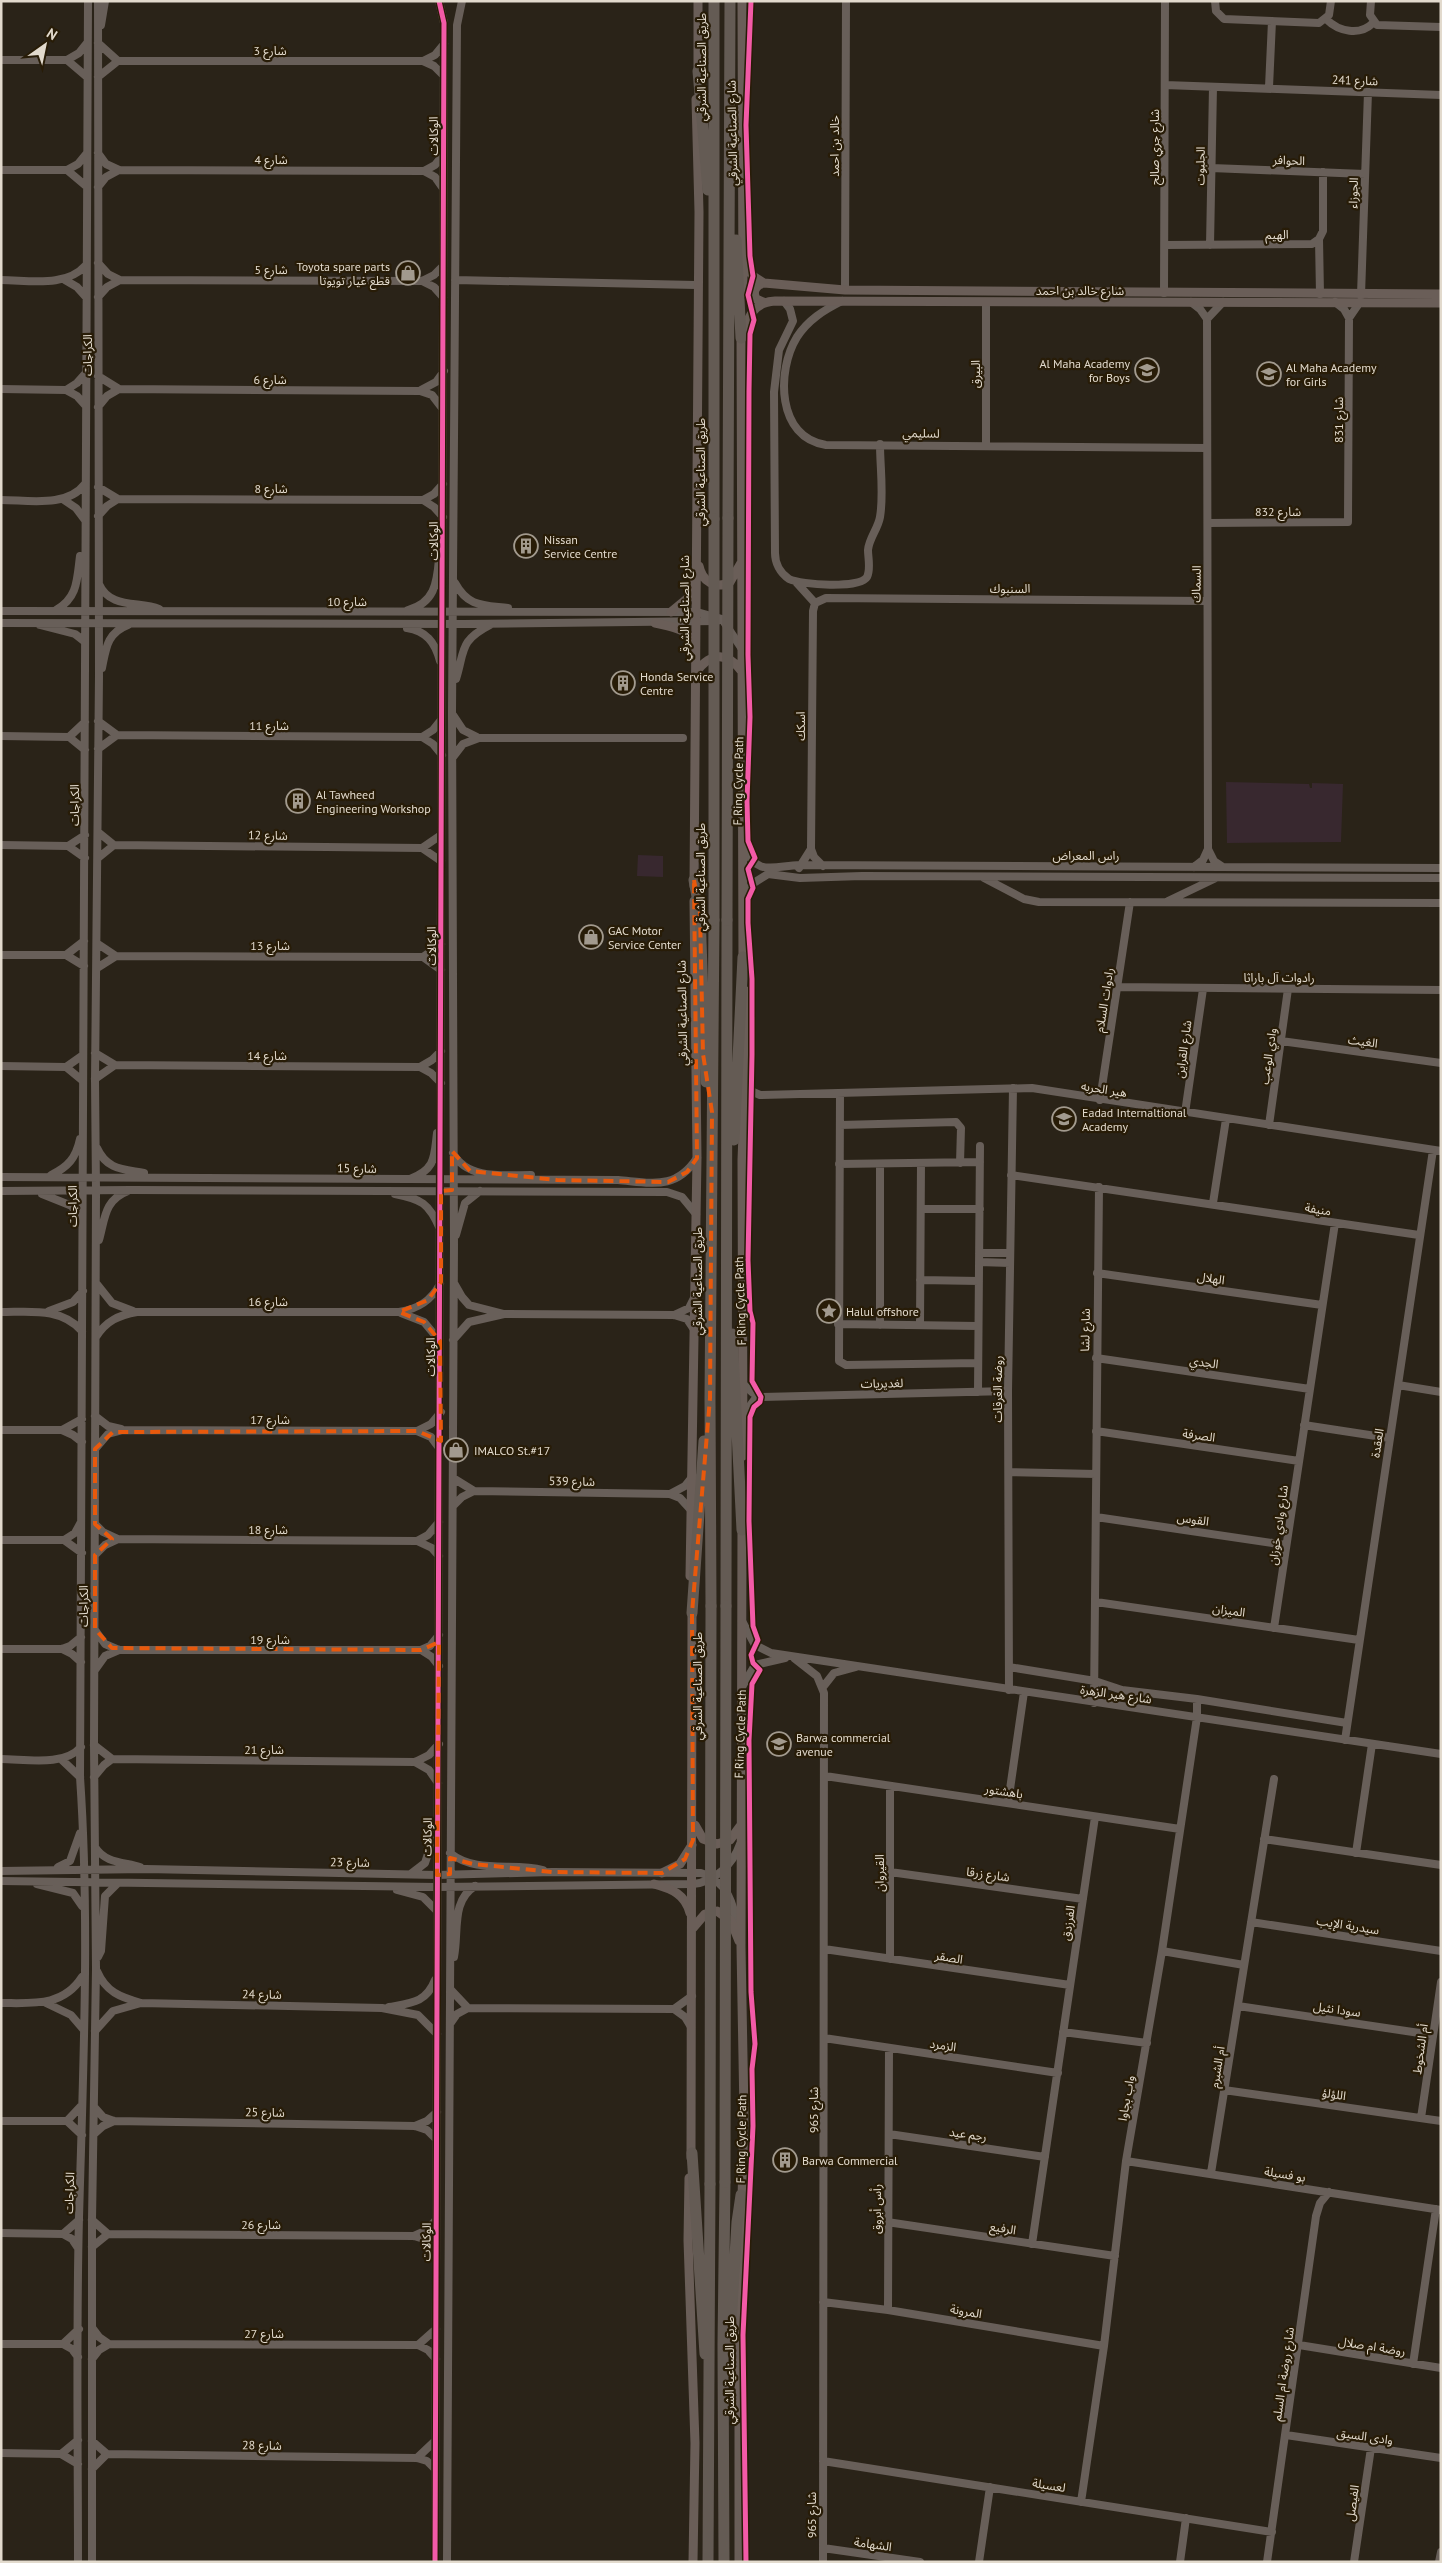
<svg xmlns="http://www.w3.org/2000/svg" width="1442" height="2563" viewBox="0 0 1442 2563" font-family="'PT Sans','Noto Sans Arabic',sans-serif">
<rect width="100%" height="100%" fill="#2a2318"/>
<!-- commercial -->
<path fill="#38282f" d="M1226,782L1309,784L1310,788H1312V783L1343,784L1341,842L1227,843Z
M638,855L663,856V877L637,876Z"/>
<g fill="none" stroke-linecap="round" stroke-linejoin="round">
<!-- minor -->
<path stroke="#685f59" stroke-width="8" d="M1215,1L1216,11L1224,19L1319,23L1329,15L1331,1
M1371,1L1370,15L1377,25L1441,27
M1326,19C1339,32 1360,36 1373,23
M101,25L105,1
M98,43L118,61
M1,60H67L79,53L87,43
M67,60L87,77
M423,61L435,55L444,44
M98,77L118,61H423L434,66L443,75
M1165,85L1441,95
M1269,87L1272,21
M98,153L106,164L119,170L424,171L435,177L442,187
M1211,168L1365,174
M1,170H67L78,164L87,153
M67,170L86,186
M424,171L435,165L443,155
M98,187L106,177L119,170
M1319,239L1320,294
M1165,245L1312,244L1319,239L1323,231V172
M1210,245L1213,87
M98,263L108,274L120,280
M1,280C29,280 66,288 86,265
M65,280L77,287L86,297
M455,280L696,285
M422,281L434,287L443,297
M845,290L846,1
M1164,293L1165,1
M1361,295L1368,92
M98,297L107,287L120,280L422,281L434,275L443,266
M784,301L790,309L793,321L779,350L774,392L775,553C775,563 780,573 789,579C801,585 860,589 867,577C871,569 868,558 868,550C869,538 878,529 880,517C884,494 880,467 880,444
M842,301C824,310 808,320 797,337C776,371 777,438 826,445L1207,448
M1191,302L1200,309L1207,319L1208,849L1214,861L1223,867
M1335,302L1344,309L1349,318
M1207,319L1223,302
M98,376L119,389L420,391L432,395L442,408
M1,389L66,390L77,396L86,406
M66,390L77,383L85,374
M421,390L436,382L444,371
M98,407L107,396L119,389
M986,445V302
M98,487L118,499L423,500L434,494L443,484
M1,500C28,500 67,508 85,484
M64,500L76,508L85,520
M423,500L434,507L443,517
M98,516L107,506L118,499
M1208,523L1348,522L1349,318L1360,302
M796,582L815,603
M455,583C468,607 483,605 508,608
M99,584C110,609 139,601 159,609
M815,603L826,598L1207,601
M815,603L813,611L811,849L814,857L823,866
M56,610C78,598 77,579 80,556
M408,610C434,603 437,584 439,559
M1,611L697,612L722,619L742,649
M1,623L463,624L717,621
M40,625L75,634L84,641
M407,628C426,631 435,642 440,661
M102,668C106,648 107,633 128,625
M456,679C465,650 459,641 490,625
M453,715L463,730L477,737
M98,721L117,735
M1,736L69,737L85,750
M69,737L85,722
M422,737L433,730L441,720
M98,749L117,735L422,737L433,744L442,755
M453,757L463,744L479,738H683
M98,832L114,845L422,848L441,861
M1,845L68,846L85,835
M68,846L85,858
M743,847C758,877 773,866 800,865L1441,868
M422,848L441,835
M98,858L114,845
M1194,867L1203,860L1208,849
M799,868L811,849
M984,878L1024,899L1039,902L1441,903
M744,900L752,884L768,874L800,878L862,876L1441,878
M1168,901L1216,878
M98,944L116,956
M1,955H66L84,966
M66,955L84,941
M423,957L441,944
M97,968L116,956L423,957L441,970
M1117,987L1441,990
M1281,1041L1441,1063
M95,1053L115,1065L420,1067L431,1073L441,1083
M1,1066L66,1067L83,1055
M66,1067L83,1081
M420,1067L432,1060L441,1051
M95,1079L115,1065
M744,1081L751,1091L760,1095L1032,1088L1441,1151
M840,1093L839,1361L846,1365L978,1363
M1100,1100L1130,902
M1185,1113L1203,989
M840,1125L956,1122L961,1128L960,1163
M1269,1125L1288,989
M97,1148C107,1170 123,1169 144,1173
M453,1153C467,1180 504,1175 531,1175
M839,1164L980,1162
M51,1175C68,1167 76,1158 80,1139
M1011,1175L1419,1235
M1,1177L618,1180C653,1183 676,1190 697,1158
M410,1179C436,1169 434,1157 437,1133
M1,1191L131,1190L667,1192L682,1197L696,1214
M42,1194L72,1206L81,1222
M395,1194C421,1199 429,1203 440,1229
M1213,1203L1226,1119
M921,1209H980
M456,1235L465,1203L480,1191
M99,1240C105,1219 104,1200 128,1191
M979,1253H1010
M979,1262L1010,1263
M1097,1273L1322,1305
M920,1280L979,1281
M96,1283L112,1303L133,1311
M454,1283L462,1297L469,1305L504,1314
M49,1311L73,1302L83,1291
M1,1312C30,1312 61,1307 82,1331
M401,1313L424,1322L439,1340
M674,1315L689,1308L694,1298
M838,1324L978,1326
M880,1325V1164
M920,1325L921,1163
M96,1337C106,1321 119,1315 137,1312H399C418,1309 431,1301 440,1284
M453,1340L469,1322L504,1314L674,1315L687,1319L695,1331
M1096,1358L1310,1389
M743,1384L753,1393L761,1397L1008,1391
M1398,1385L1441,1392
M978,1392L980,1146
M744,1414L757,1396
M95,1416L108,1426L121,1429
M1304,1425L1389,1438
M1,1430H62L82,1419
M62,1430L73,1435L82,1442
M417,1431L431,1424L441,1412
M1096,1431L1299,1461
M96,1448L108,1434L123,1430L417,1431L431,1437L440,1449
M1009,1472L1096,1474
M453,1478L474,1491L670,1494L680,1498L691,1510
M670,1494L685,1486L693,1476
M453,1506L462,1497L474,1491
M1096,1517L1286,1545
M95,1524L103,1532L118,1539
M1,1540H64L82,1553
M64,1540L75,1533L81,1522
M417,1541L432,1548L439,1556
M95,1555L105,1545L118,1539L417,1541L428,1535L439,1522
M1096,1602L1359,1640
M742,1621L755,1645L771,1653L1441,1754
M1274,1628L1335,1223
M95,1630L105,1644L119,1650H421L430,1646L439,1635
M1,1649H62L70,1646L81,1637
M62,1649L72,1654L81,1662
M421,1650L432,1657L439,1666
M794,1658L817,1676L824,1693L823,2562
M1009,1667L1095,1681L1122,1690L1197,1699L1347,1723
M95,1670L105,1656L119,1650
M742,1687L755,1665L785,1658
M823,1687L834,1673L856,1667
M1009,1690L1008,1391L1013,1088
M1094,1703L1099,1187
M1345,1740L1433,1150
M94,1745L112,1759L415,1762L429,1755L439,1744
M1,1759C25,1759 64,1767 81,1747
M61,1759L80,1777
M415,1762L429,1770L438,1783
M825,1776L1180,1829
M94,1777L104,1765L112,1759
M1008,1803L1024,1692
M1264,1839L1441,1865
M95,1847C105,1863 123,1862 140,1867
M450,1853C476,1874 513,1862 543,1870
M1356,1853L1372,1744
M58,1867L70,1861L80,1833
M1,1871L146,1869L437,1875L552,1872L701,1873C728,1881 734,1905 738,1930
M890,1872L1083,1899
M412,1873L425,1863L434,1835
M1,1881L437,1887L693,1884C715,1882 733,1864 740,1844
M37,1884L73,1893L82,1906
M397,1890L423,1897L436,1910
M1251,1922L1441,1951
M824,1949L1070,1985
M1162,1951L1244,1965
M98,1957L101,1951L105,1896L118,1883
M454,1957C459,1931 451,1901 475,1886
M890,1959V1786
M97,1971C106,1992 120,1997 141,2003L382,2008L418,2015L437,2034
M451,1990L468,2008
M1,2003C32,2003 63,2007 82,1977
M46,2003L71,2015L83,2029
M1238,2006L1433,2035
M389,2007C411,2003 426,2003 435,1980
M674,2009L685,2017L691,2027
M450,2024L457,2014L468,2008L674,2009L692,1996
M95,2031L113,2011L141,2003
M1063,2032L1147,2043
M824,2038L1058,2073
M1224,2090L1441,2121
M95,2108L103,2117L114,2121L415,2126L427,2130L436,2139
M1421,2118L1441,1982
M1,2121H67L82,2135
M67,2121L82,2105
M415,2126L427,2121L437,2112
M94,2134L103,2126L114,2121
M889,2134L1045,2157
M1126,2161L1441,2210
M1211,2173L1274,1779
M92,2220L108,2234L414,2236L427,2240L436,2250
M887,2222L1115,2256
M1,2233L63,2234L72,2239L78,2248
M63,2234L79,2220
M414,2236L427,2230L436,2220
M1032,2244L1095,1817
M92,2247L108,2234
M823,2302L888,2310L1104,2346
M888,2310L889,2049
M93,2329L99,2337L109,2344
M1,2344H63L72,2349L78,2357
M63,2344L79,2329
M418,2345L436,2329
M1299,2345L1441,2368
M92,2359L99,2350L109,2344L418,2345L428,2350L436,2359
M1413,2364L1436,2209
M1286,2435L1441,2458
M92,2441L107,2454L417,2458L427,2461L435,2469
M1,2453L61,2454L78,2464
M61,2454L78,2440
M417,2458L435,2441
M823,2461L1272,2532
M92,2469L107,2454
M1081,2502L1104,2346L1126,2161L1162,1951L1197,1717V1699
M823,2548L920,2562
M78,2562C78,2447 76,2333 79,2218C83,2072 90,1923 80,1777L88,1
M92,2562V2220L96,1969L94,1745L96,1191L95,1079L99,676L98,1
M435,2562L444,23L439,1
M447,2562L454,1244L452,713L457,25L462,1
M979,2562L990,2487
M1180,2562L1186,2518
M1267,2562L1316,2216L1320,2203L1329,2192
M1354,2562L1371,2448
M1439,2562L1441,2552"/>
<!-- major -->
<path stroke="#6a5e58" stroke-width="9" d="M742,1L743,293
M698,76V1
M745,265L753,276L764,283L845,290L1441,294
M763,302L756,299C752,291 756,285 764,283
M741,331L743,963
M743,333C749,315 755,302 775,301L1441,303
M699,566C702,581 715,590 730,582L741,563
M671,612L688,598L694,582
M655,623C673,627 689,628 695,648
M696,672C712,651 728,652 743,673
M694,886L699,212L696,99
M743,1456L742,1160L746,1055V991
M690,1576L697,1158L694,901
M695,1825L703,1839L717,1844L730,1840L741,1825
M662,1873L680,1864L692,1845
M654,1884C672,1889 685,1894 690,1913
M693,1928L705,1914L717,1911L731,1921L739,1941
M691,2158L692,1609
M689,2178L688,2240L695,2443L693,2562
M739,2562V2330L744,2113L741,1947L742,1524"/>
<!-- highway -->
<path stroke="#645b54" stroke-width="11" d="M714,1V519
M698,71L708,190
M736,240L741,338
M728,518L730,1
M694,880L700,913L706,1082
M734,1140L743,957
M732,1334L742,1530
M711,1606L710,1398L714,920
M726,1606L727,920
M692,1613L704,1441
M692,2153L705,2354
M730,2341L737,2222L741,2195
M708,2562L710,2184
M724,2562L723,2345L725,2182"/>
<!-- highway-bridge -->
<path stroke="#645b54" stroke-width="11" d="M714,920V519
M727,920L728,518
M725,2182L726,1606
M710,2184L711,1606"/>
<!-- cycleway casing -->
<g stroke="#281c07" stroke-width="8">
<path id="cycleway" d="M435,2562L444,23L439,1
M746,2562L743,2335L753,2126L752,2069L755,2044L751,1992L749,1740L752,1684L760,1670L753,1663L751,1655L758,1640L753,1626L749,1521L750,1417L754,1407L760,1402L761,1397L752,1381L753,1323L750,1311L748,1260L752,1055V979L748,923V899L753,888L748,869L755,858L748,841L747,801L750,717L748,655L749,391L750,334L754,320L748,295L753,276L750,256L746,125L751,1"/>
</g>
<!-- cycleway -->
<use href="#cycleway" stroke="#f35aa7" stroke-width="5"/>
</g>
<!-- marked area -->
<path fill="none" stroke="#e8590c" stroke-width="4" stroke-dasharray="10 6" stroke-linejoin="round" d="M694,880L700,913L703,1054L712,1112L710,1398L692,1613L693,1840L685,1859L662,1873L552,1872L473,1864L450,1858V1874L437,1875L439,1642L421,1650L112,1648L95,1629V1555L112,1539L95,1524V1449L113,1432L417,1431L441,1441L440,1341L424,1322L399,1312L428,1300L441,1282V1191L452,1190V1151L470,1171L557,1180L668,1182L687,1172L697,1158Z"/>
<!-- icons -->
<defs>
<g id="shop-ring" transform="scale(1.25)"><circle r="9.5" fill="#281c07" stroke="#a29a8e" stroke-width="1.5"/><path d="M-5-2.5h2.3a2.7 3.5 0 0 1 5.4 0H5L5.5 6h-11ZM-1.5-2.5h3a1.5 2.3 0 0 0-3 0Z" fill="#a29a8e"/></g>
<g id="school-ring" transform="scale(1.25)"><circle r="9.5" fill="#281c07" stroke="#a29a8e" stroke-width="1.5"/><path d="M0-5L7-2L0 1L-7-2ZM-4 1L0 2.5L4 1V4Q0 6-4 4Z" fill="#a29a8e"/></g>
<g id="building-ring" transform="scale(1.25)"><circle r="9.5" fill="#281c07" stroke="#a29a8e" stroke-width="1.5"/><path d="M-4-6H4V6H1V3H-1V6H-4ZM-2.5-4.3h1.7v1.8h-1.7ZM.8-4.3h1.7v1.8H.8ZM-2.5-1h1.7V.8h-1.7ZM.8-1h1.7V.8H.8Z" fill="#a29a8e"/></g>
<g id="sight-ring" transform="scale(1.25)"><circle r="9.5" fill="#281c07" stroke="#a29a8e" stroke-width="1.5"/><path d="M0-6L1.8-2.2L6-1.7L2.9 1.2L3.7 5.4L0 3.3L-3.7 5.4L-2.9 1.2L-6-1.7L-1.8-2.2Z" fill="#a29a8e"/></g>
</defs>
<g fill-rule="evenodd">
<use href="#shop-ring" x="408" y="273"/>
<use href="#school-ring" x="1147" y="370"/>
<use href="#school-ring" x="1269" y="374"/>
<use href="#building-ring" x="526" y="546"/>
<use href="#building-ring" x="623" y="683"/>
<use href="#building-ring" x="298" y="801"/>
<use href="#shop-ring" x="591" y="937"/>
<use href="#school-ring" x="1064" y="1119"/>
<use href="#sight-ring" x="829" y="1311"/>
<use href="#shop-ring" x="456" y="1450"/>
<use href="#school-ring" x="779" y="1744"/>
<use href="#building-ring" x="785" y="2160"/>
</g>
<g text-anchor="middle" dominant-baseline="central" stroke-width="4.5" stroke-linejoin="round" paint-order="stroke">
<!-- street labels -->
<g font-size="12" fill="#e2dacd" stroke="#281c07">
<text x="270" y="50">شارع 3</text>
<text transform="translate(701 67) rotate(-90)">طريق الصناعية الشرقي</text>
<text transform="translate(1355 80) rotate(2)">شارع 241</text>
<text transform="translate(732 133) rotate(-91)">شارع الصناعية الشرقي</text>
<text transform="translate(433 136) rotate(-90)">الوكالات</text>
<text transform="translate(834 146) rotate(-90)">خالد بن احمد</text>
<text transform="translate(1154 147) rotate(-90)">شارع جري صالح</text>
<text x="271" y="159">شارع 4</text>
<text transform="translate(1289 160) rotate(2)">الحوافر</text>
<text transform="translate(1200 166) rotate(-89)">الجلبوت</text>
<text transform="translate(1353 193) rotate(-88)">الجوزاء</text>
<text x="1277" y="234">الهيم</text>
<text x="271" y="269">شارع 5</text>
<text x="1080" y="290">شارع خالد بن احمد</text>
<text transform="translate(87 355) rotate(-90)">الكراجات</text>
<text transform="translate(975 374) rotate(-90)">البيرق</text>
<text x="270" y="379">شارع 6</text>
<text transform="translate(1338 420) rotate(-90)">شارع 831</text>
<text transform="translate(921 433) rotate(1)">لسليمي</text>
<text transform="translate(700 472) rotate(-90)">طريق الصناعية الشرقي</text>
<text x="271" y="488">شارع 8</text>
<text x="1278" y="511">شارع 832</text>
<text transform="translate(433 541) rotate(-90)">الوكالات</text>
<text transform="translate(1196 584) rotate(-89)">السماك</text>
<text x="1010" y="588">السنبوك</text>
<text x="347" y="601">شارع 10</text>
<text transform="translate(684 608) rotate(-90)">شارع الصناعية الشرقي</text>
<text x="269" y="725">شارع 11</text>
<text transform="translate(800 726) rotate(-90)">اسكك</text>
<text transform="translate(738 781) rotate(-89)">F Ring Cycle Path</text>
<text transform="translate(74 805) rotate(-90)">الكراجات</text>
<text transform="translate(268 835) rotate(1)">شارع 12</text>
<text x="1086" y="855">راس المعراض</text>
<text transform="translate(700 877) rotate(-90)">طريق الصناعية الشرقي</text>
<text x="270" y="945">شارع 13</text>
<text transform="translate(431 946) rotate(-90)">الوكالات</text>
<text x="1279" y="977">رادوات آل باراثا</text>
<text transform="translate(1104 1000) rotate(-81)">رادوات السلام</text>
<text transform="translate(682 1013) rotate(-91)">شارع الصناعية الشرقي</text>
<text transform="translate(1363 1041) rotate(8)">الغيث</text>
<text transform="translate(1183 1049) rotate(-82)">شارع القراين</text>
<text x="267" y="1055">شارع 14</text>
<text transform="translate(1268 1056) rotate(-82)">وادي الوعب</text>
<text transform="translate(1104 1089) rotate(9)">هير الحربه</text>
<text transform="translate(357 1168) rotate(1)">شارع 15</text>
<text transform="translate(72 1206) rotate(-90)">الكراجات</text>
<text transform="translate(1318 1209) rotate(9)">منيفة</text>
<text transform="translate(1211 1278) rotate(8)">الهلال</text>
<text transform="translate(697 1281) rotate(-90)">طريق الصناعية الشرقي</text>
<text x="268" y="1301">شارع 16</text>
<text transform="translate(740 1301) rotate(-92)">F Ring Cycle Path</text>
<text transform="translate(1085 1330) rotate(-89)">شارع لشا</text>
<text transform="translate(430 1357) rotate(-90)">الوكالات</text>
<text transform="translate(1204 1362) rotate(8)">الجدي</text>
<text transform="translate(882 1383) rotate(-1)">لغديريات</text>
<text transform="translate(997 1389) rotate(-90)">روضة الغرقات</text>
<text x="270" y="1419">شارع 17</text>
<text transform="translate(1199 1435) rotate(8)">الصرفة</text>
<text transform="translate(1377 1443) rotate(-81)">العقدة</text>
<text transform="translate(572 1481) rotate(1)">شارع 539</text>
<text transform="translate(1193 1519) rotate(8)">القوس</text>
<text transform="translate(1278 1525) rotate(-82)">شارع وادي خوزان</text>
<text x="268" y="1529">شارع 18</text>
<text transform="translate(83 1606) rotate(-90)">الكراجات</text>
<text transform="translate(1229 1610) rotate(8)">الميزان</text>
<text x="270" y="1639">شارع 19</text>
<text transform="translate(697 1686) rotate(-90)">طريق الصناعية الشرقي</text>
<text transform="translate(1116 1694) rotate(8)">شارع هير الزهرة</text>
<text transform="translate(740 1734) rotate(-88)">F Ring Cycle Path</text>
<text x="264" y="1749">شارع 21</text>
<text transform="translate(1004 1791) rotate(9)">باهشتور</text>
<text transform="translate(427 1837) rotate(-89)">الوكالات</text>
<text transform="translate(350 1862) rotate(1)">شارع 23</text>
<text transform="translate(879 1873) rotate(-90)">القيروان</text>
<text transform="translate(988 1874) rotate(8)">شارع زرقا</text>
<text transform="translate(1068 1923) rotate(-82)">الفرزدق</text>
<text transform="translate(1348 1925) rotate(9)">سيدرية الإيب</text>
<text transform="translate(949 1957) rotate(9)">الصقر</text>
<text transform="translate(262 1994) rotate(1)">شارع 24</text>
<text transform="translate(1337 2009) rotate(8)">سودا نثيل</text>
<text transform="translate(943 2045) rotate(8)">الزمرد</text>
<text transform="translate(1420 2049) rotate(-82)">أم الشخوط</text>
<text transform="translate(1217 2067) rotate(-81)">أم الشبرم</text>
<text transform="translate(1334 2094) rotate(8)">اللؤلؤ</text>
<text transform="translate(1126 2098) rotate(-80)">واب بجاوا</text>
<text transform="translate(813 2110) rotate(-90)">شارع 965</text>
<text transform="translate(265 2112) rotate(1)">شارع 25</text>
<text transform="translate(968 2134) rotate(8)">رجم عيد</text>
<text transform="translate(741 2139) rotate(-89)">F Ring Cycle Path</text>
<text transform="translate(1285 2174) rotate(9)">بو فسيلة</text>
<text transform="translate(69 2193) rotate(-88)">الكراجات</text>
<text transform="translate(876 2209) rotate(-90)">رأس أبروق</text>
<text x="261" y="2224">شارع 26</text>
<text transform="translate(1003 2228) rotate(9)">الرفيع</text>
<text transform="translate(426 2242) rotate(-89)">الوكالات</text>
<text transform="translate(966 2311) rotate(10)">المرونة</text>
<text x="264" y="2333">شارع 27</text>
<text transform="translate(1372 2346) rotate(9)">روضة ام صلال</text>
<text transform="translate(729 2370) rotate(-90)">طريق الصناعية الشرقي</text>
<text transform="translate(1283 2374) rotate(-82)">شارع روضة ام السلم</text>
<text transform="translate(1365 2436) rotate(8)">وادى السيق</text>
<text transform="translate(262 2445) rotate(1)">شارع 28</text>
<text transform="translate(1049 2485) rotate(9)">لعسيلة</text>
<text transform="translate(1352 2503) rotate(-82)">الفيصل</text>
<text transform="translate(811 2515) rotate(-90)">شارع 965</text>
<text transform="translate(873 2544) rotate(8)">الشهامة</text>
</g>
<!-- poi labels -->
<g font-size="12" fill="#e2dacd" stroke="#281c07" text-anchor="start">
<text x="390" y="266" text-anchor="end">Toyota spare parts<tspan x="390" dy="14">قطع غيار تويوتا</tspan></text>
<text x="1130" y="363" text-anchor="end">Al Maha Academy<tspan x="1130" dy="14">for Boys</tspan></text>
<text x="1286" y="367">Al Maha Academy<tspan x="1286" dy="14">for Girls</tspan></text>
<text x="544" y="539">Nissan<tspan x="544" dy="14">Service Centre</tspan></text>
<text x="640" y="676">Honda Service<tspan x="640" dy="14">Centre</tspan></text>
<text x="316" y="794">Al Tawheed<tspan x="316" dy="14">Engineering Workshop</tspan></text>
<text x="608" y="930">GAC Motor<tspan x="608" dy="14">Service Center</tspan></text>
<text x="1082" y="1112">Eadad Internaltional<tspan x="1082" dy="14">Academy</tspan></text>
<text x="846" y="1311">Halul offshore</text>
<text x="474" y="1450">IMALCO St.#17</text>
<text x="796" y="1737">Barwa commercial<tspan x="796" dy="14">avenue</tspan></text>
<text x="802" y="2160">Barwa Commercial</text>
</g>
</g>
<!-- border -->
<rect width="1442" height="2563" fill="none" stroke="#e2dacd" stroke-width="5"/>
<!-- north arrow -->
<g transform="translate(45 45) rotate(33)" stroke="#281c07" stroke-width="4" paint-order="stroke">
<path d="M0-4L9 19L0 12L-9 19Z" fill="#e2dacd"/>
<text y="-8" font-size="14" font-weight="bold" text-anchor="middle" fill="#e2dacd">N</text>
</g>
</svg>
